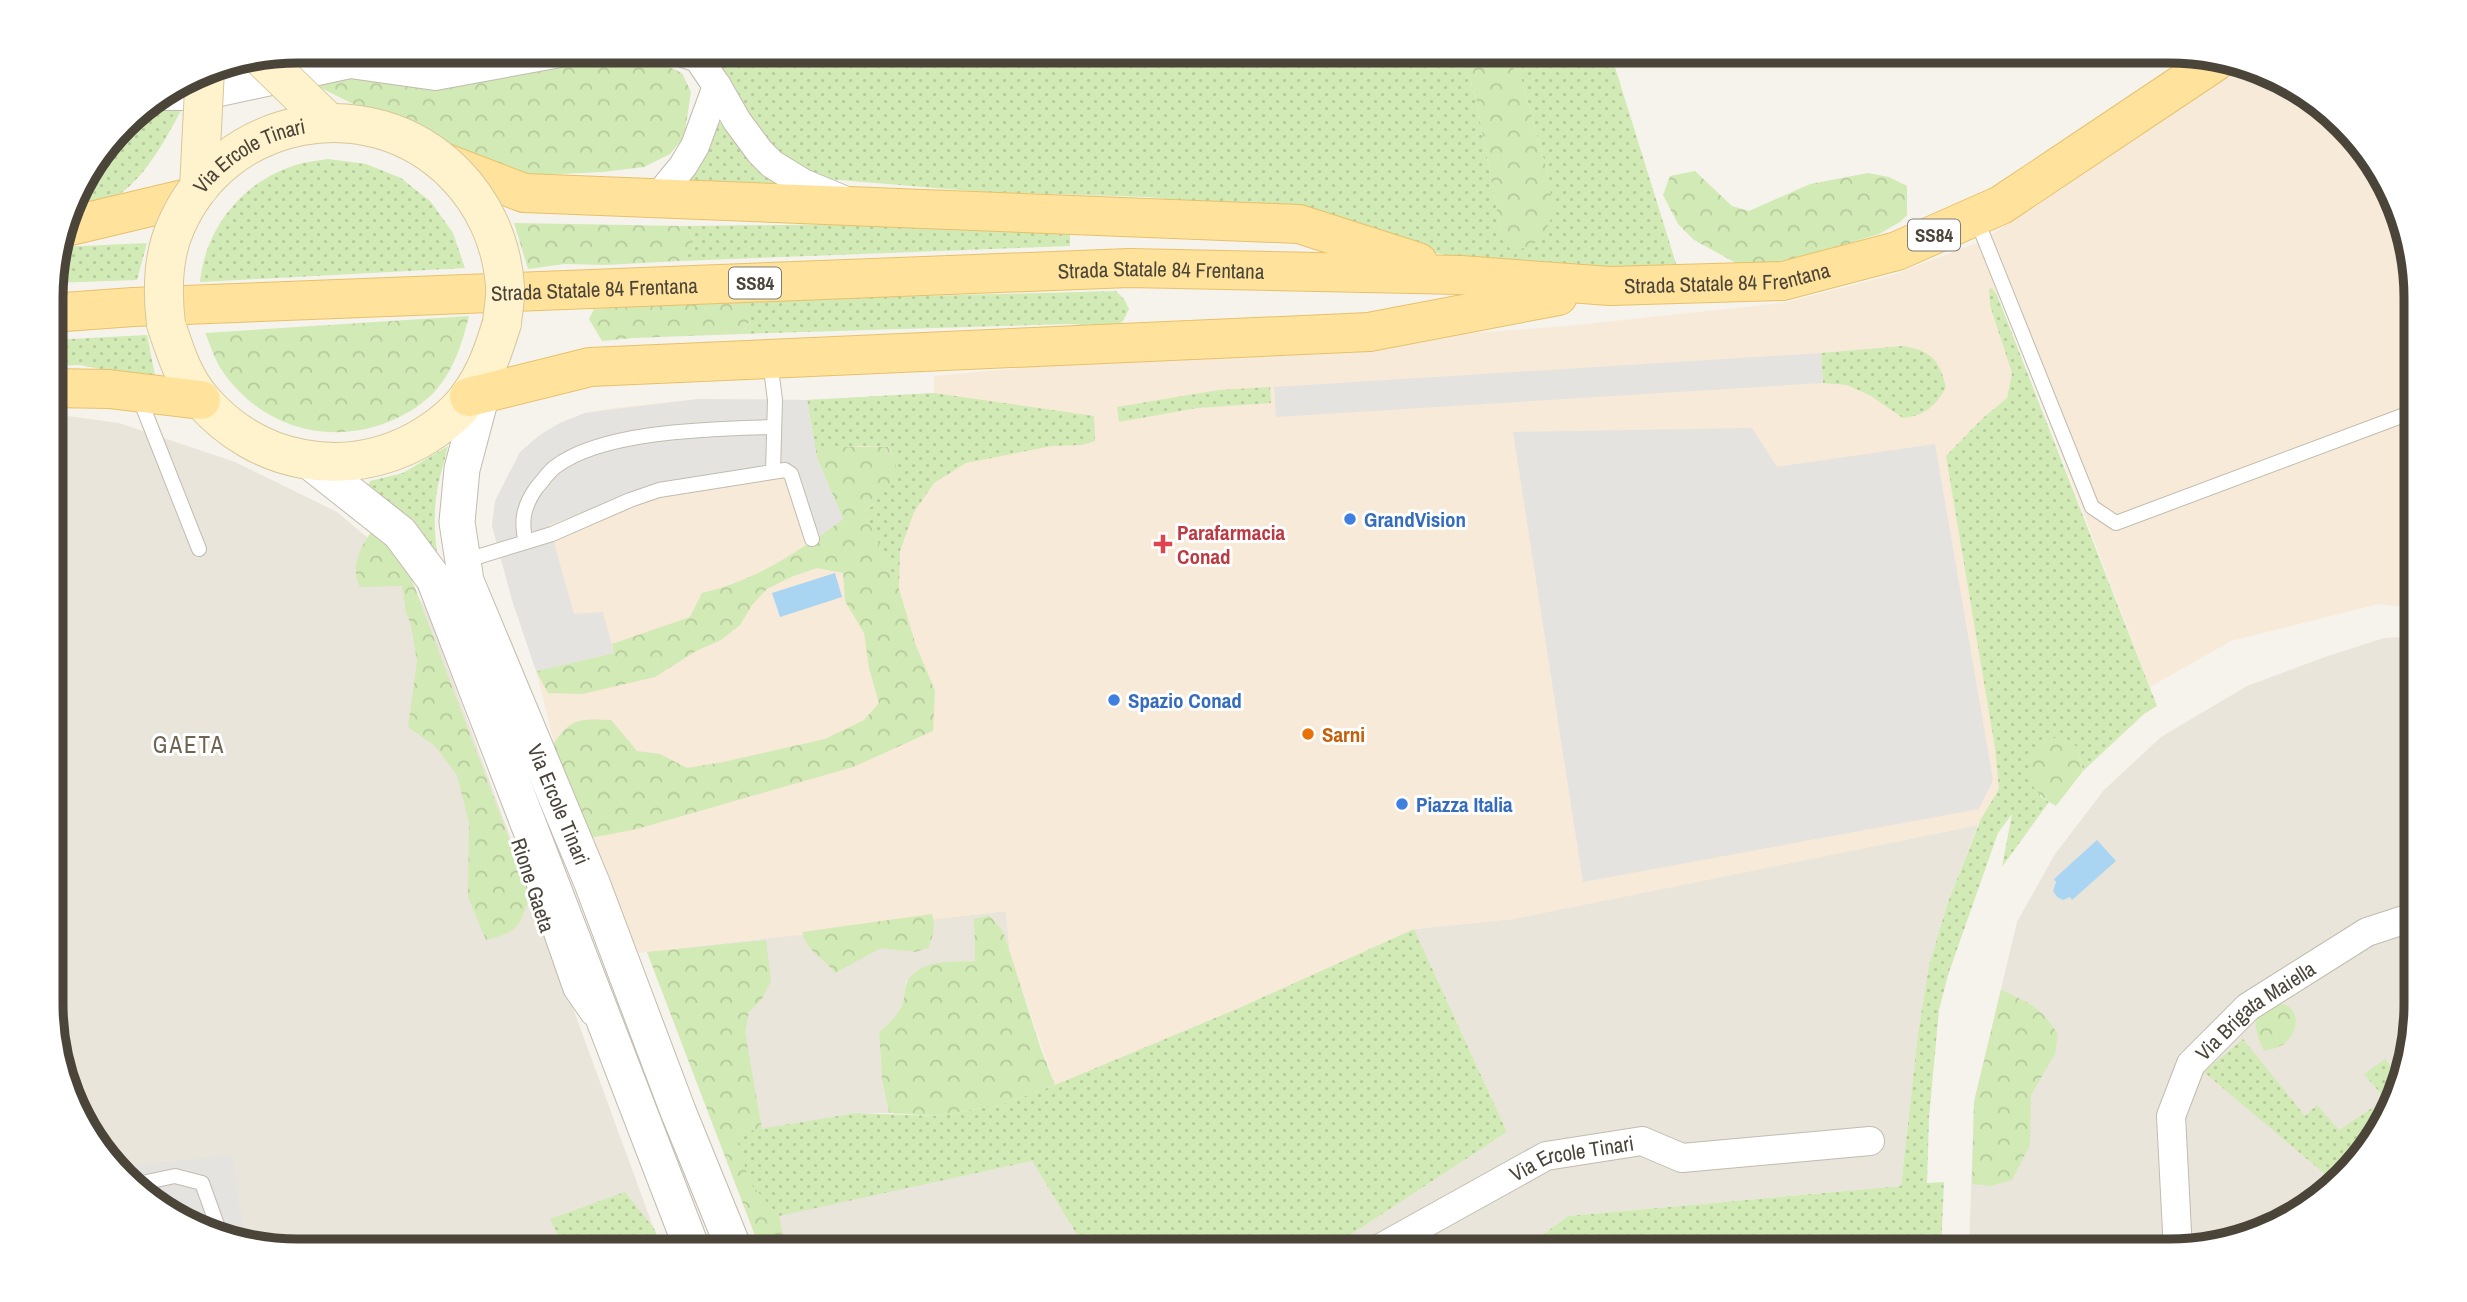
<svg xmlns="http://www.w3.org/2000/svg" width="2467" height="1302" viewBox="0 0 2467 1302" font-family="'Archivo Narrow',sans-serif">
<defs>
<pattern id="grass-dots" width="8" height="8" patternUnits="userSpaceOnUse" patternTransform="scale(1.75)"><rect width="8" height="8" fill="#d2eab5"/><path d="M2 2h.1M6 6h.1" fill="none" stroke="#b6ca9c" stroke-width="1.8" stroke-linecap="round"/></pattern>
<pattern id="forest-crowns" width="20" height="18" patternUnits="userSpaceOnUse" patternTransform="scale(1.75)"><rect width="20" height="18" fill="#d2eab5"/><path d="M2 6a3 3 0 1 1 6 0M12 15a3 3 0 1 1 6 0" fill="none" stroke="#b6ca9c"/></pattern>
</defs>
<rect width="100%" height="100%" fill="#f6f3ec"/>
<!-- residential -->
<path fill="#eae5da" d="M52,414L119,423L235,462L337,512L395,561L427,610L662,1251H298L188,1226L102,1154L53,1036V998L58,989L53,985Z
M2415,636L2416,1004L2391,1114L2306,1210L2185,1251H1969L1974,1102L2017,922L2055,854L2104,790L2161,737L2247,686L2325,657L2384,638Z
M1978,825L1948,902L1929,965L1918,1035L1901,1186L1568,1216L1521,1251H1326L1507,1132L1414,929L1513,919Z
M1006,911L1010,954L1003,931L988,915L974,920L975,961L948,962L906,981L903,1002L897,1016L879,1032L882,1080L889,1113H856L736,1133L779,1215L1032,1161L1087,1251H761L647,952Z"/>
<!-- commercial -->
<path fill="#f7ead8" d="M2242,68L2279,76L2374,160L2414,266L2415,608L2378,604L2231,641L2150,687L2000,294L1997,295L1991,288L2012,373L2007,398L1983,418L1958,444L1992,602L1999,789L1978,825L1513,919L1414,929L1239,1008L1055,1085L1010,954L1006,911L639,953L555,761L554,743L536,671L512,600L492,526L495,501L520,452L540,435L560,423L585,413L614,408L698,399L806,400L934,393V376L1062,364L1567,326L1783,303L1892,275L1980,242Z"/>
<!-- grass -->
<path fill="url(#grass-dots)" d="M702,51H1470L1466,68L1476,98L1501,232L1549,178L1521,78L1491,51H1480H1610L1678,270L1508,268L1422,250L1249,206L1147,197L984,192L815,178L787,167Z
M151,102L182,109C163,143 141,188 102,204C92,208 81,209 70,211L76,188L135,112Z
M721,123L726,125L766,176L780,186L680,185C699,169 712,149 716,124Z
M328,159L366,164L401,178L431,202L453,233L465,268L200,282C205,230 241,184 290,167C302,162 316,161 328,159Z
M952,223L1070,226V246L680,261L694,248L691,233L684,226Z
M147,243L137,280L51,283L61,247Z
M1992,288L1997,295L2157,706L2144,714L2083,771L2078,748L2063,737L2040,742V796L2049,802L2002,867L2012,814L1998,833L1948,975L1939,1010L1929,1118L1927,1183L1944,1182L1941,1251H1521L1568,1216L1901,1186L1918,1034L1929,965L1948,902L1981,819L1999,789L1995,748L1946,456L1983,418L2007,398L2012,373L1990,305L1989,289Z
M1116,291L1124,299L1129,309L1123,321L1116,326L1067,324L741,334L750,322L736,301Z
M147,335L156,380L80,365L51,366V340Z
M1903,346C1931,351 1939,359 1946,387C1936,406 1924,416 1903,418L1871,396L1847,385L1823,383L1821,353Z
M1270,387L1271,403L1197,408L1119,422L1117,407L1219,390Z
M934,393L1094,416L1095,441L1082,445L1052,446L966,463L934,483L914,512L900,551L899,589L864,511L872,506L896,464L889,447C864,446 838,444 817,458L807,400Z
M448,446C445,459 441,472 438,485C433,511 434,537 439,564L368,486L370,481L403,473Z
M1414,929L1507,1132L1326,1251H1087L1032,1161L779,1216L749,1182L735,1133L856,1113L936,1116L1000,1105L1055,1085L1239,1008Z
M2243,1039L2305,1116L2317,1105L2339,1130L2372,1108L2378,1115L2386,1110L2389,1115L2332,1180L2204,1072Z
M2385,1059L2399,1077L2396,1090L2393,1086L2381,1094L2364,1074Z
M625,1192L655,1230L662,1251H566L550,1219Z"/>
<!-- forest -->
<path fill="url(#forest-crowns)" d="M420,51H530L430,69L419,57Z
M1471,51H1491L1510,64L1521,78L1549,178L1553,214L1544,235L1530,247L1511,251L1501,232L1476,98L1466,68Z
M572,59H636L667,66L682,73L691,92L684,137L670,154L644,167L603,172L514,176L474,160L440,138L400,120L351,103L309,82L344,76L413,87Z
M1695,171L1732,206L1749,211L1810,184L1868,173L1889,177L1907,186V215L1900,222L1879,234L1812,254L1776,262L1738,264L1694,240L1678,224L1663,195L1670,176Z
M514,223L684,226L691,233L694,248L680,261L605,265L565,264L528,269Z
M736,301L749,311L750,321L741,334L633,338L602,341L589,319L594,309Z
M469,316C462,343 455,367 437,389C425,403 406,415 388,422C327,446 262,427 223,372C215,361 211,346 205,333Z
M846,447H888C890,452 895,459 896,463C897,482 877,502 864,511L899,589L915,643L935,691L933,731L853,767L637,829L590,838L555,761L554,743C572,717 581,719 611,720L637,751L660,754L687,768L723,762L825,739L864,720L879,703L869,668L864,633L845,601L843,573L817,568L791,577L767,589L752,605L740,625L721,640L696,651L655,677L582,694L548,693L536,671L614,653L612,644L690,617L702,593C755,581 800,551 843,519L817,458L829,450Z
M375,528L393,542L412,580L530,894C520,925 520,932 486,940L468,897L469,823L457,775L435,746L408,727L417,661L411,625L406,612L402,586L360,587C349,569 362,541 375,528Z
M2062,736L2078,748L2083,771L2056,806C2026,789 2021,770 2040,742Z
M932,914C936,927 933,936 928,948L915,952L881,948L835,973C822,956 809,954 802,932Z
M989,915L1003,931L1041,1049L1055,1085L1000,1105L936,1116L889,1113L882,1080L879,1032C889,1023 899,1015 903,1002C905,995 904,986 908,980C922,959 953,962 975,961L974,919Z
M766,940L771,981L762,999L749,1012L745,1032L762,1129L736,1133L749,1182L779,1216L786,1251H761L647,952Z
M2001,990C2030,1003 2040,1007 2058,1034L2055,1054L2031,1095L2030,1145L2012,1180L1991,1186L1972,1184L1974,1102Z
M2269,1003C2274,1004 2281,1003 2286,1005C2302,1013 2296,1034 2285,1043C2279,1048 2271,1049 2264,1051C2255,1033 2249,1015 2269,1003Z"/>
<!-- parking -->
<path fill="#e5e3e0" d="M1821,353L1823,383L1276,417L1274,387Z
M698,399L807,400L817,458L843,519L817,538L791,464L659,484L549,525L574,614L603,612L614,653L536,671L512,600L492,526L495,501L520,452L540,435L560,423L585,413Z
M1752,428L1777,467L1935,444L1993,780L1979,809L1583,882L1513,432Z
M233,1155L237,1192L247,1239L188,1226L118,1167Z"/>
<!-- water -->
<path fill="#a9d4f2" d="M835,573L842,597L780,617L772,593Z
M2097,840L2116,861L2072,900L2070,897L2063,900L2057,897L2053,891L2056,882L2054,879Z"/>
<g fill="none" stroke-linecap="round" stroke-linejoin="round">
<!-- service casing -->
<g stroke="#c2bbae" stroke-width="16">
<path id="service" d="M1976,218L2092,507L2116,523L2415,411
M770,361L775,400L773,471
M139,397L199,549
M526,542C520,521 524,505 537,487C543,481 548,472 555,467C603,430 714,429 774,427
M464,561L552,534L630,500L659,490L785,470L791,474L812,539
M528,868L571,991L589,1017
M137,1184L175,1176L202,1183L220,1233"/>
</g>
<!-- minor casing -->
<g stroke="#c2bbae" stroke-width="30">
<g id="minor">
<path d="M677,51L698,58L717,86L737,121L760,152L772,164L803,183L844,200"/>
<path d="M161,96H201L350,64L435,76L571,51"/>
<path d="M656,199L683,166L695,146L717,86"/>
<path id="s1" d="M1375,1251L1546,1156L1642,1141L1682,1158L1870,1141"/>
<path id="s2" d="M2178,1251L2171,1116L2191,1064L2248,1007L2367,932L2416,916"/>
</g>
</g>
<!-- tertiary casing -->
<g stroke="#c2bbae" stroke-width="37">
<g id="tertiary">
<path id="s3" d="M487,375L462,469L457,522L466,581L592,883L678,1111L735,1251"/>
<path d="M309,461L400,533L434,579L693,1251"/>
</g>
</g>
<!-- secondary casing -->
<g stroke="#d6c79b" stroke-width="40">
<path id="secondary" d="M166,324C175,351 183,378 202,400C257,464 345,480 418,440C437,429 457,414 470,395C486,373 494,349 502,323"/>
</g>
<!-- primary casing -->
<g stroke="#e6c16a" stroke-width="40">
<g id="primary">
<path d="M443,162L524,193L1299,224L1418,262"/>
<path d="M66,227L192,197"/>
<path id="s4" d="M51,313L133,307L1129,268L1460,275L1610,286L1783,281L1897,251L2001,205L2215,62"/>
<path d="M52,388L109,389L201,400"/>
<path d="M469,397L590,367L1369,332L1558,296"/>
</g>
</g>
<!-- service -->
<use href="#service" stroke="#fff" stroke-width="14"/>
<!-- minor -->
<use href="#minor" stroke="#fff" stroke-width="28"/>
<!-- tertiary -->
<use href="#tertiary" stroke="#fff" stroke-width="35"/>
<!-- secondary -->
<use href="#secondary" stroke="#fff3cd" stroke-width="38"/>
<!-- primary -->
<use href="#primary" stroke="#ffe39c" stroke-width="38"/>
<!-- secondary-bridge casing -->
<g stroke="#d6c79b" stroke-width="40" stroke-linecap="butt">
<g id="secondary-bridge">
<path d="M262,58L328,122"/>
<path d="M199,188L205,69"/>
<path id="s5" d="M166,324C162,291 162,257 176,226C224,115 369,88 454,173C484,203 502,243 505,286C506,298 503,311 502,323"/>
</g>
</g>
<!-- secondary-bridge -->
<use href="#secondary-bridge" stroke="#fff3cd" stroke-width="38"/>
</g>
<!-- markers -->
<g fill="#3f7fe0" stroke="#fff" stroke-width="2.5">
<circle cx="1350" cy="519" r="7"/>
<circle cx="1114" cy="700" r="7"/>
<circle cx="1402" cy="804" r="7"/>
</g>
<path fill="#e0444e" stroke="#fff" stroke-width="2.5" d="M1159.5 533.5h7v7h7v7h-7v7h-7v-7h-7v-7h7z"/>
<circle fill="#e8710a" stroke="#fff" stroke-width="2.5" cx="1308" cy="734" r="7"/>
<g text-anchor="middle" dominant-baseline="central" stroke-width="6" stroke-linejoin="round" paint-order="stroke">
<!-- shield labels -->
<g fill="#fff" stroke="#817c74" stroke-width="2">
<rect x="1908" y="219.5" width="52" height="31" rx="5"/>
<rect x="729" y="267.5" width="52" height="31" rx="5"/>
</g>
<g font-size="19" font-weight="bold" fill="#4b4439">
<text x="1934" y="235">SS84</text>
<text x="755" y="283">SS84</text>
</g>
<!-- street labels -->
<g font-size="21" fill="#4b4439" stroke="#fff">
<text stroke="none"><textPath href="#s5" startOffset="206">Via Ercole Tinari</textPath></text>
<text stroke="none"><textPath href="#s4" startOffset="1111">Strada Statale 84 Frentana</textPath></text>
<text stroke="none"><textPath href="#s4" startOffset="1678">Strada Statale 84 Frentana</textPath></text>
<text stroke="none"><textPath href="#s4" startOffset="544">Strada Statale 84 Frentana</textPath></text>
<text stroke="none"><textPath href="#s3" startOffset="452">Via Ercole Tinari</textPath></text>
<text transform="translate(533 885) rotate(72)">Rione Gaeta</text>
<text stroke="none"><textPath href="#s2" startOffset="275">Via Brigata Maiella</textPath></text>
<text stroke="none"><textPath href="#s1" startOffset="220">Via Ercole Tinari</textPath></text>
</g>
<!-- shop labels -->
<g font-size="21" font-weight="bold" fill="#366cbe" stroke="#fff" text-anchor="start">
<text x="1364" y="519">GrandVision</text>
<text x="1128" y="700">Spazio Conad</text>
<text x="1416" y="804">Piazza Italia</text>
</g>
<!-- health labels -->
<g font-size="21" font-weight="bold" fill="#be3a42" stroke="#fff" text-anchor="start">
<text x="1177" y="532">Parafarmacia<tspan x="1177" dy="24">Conad</tspan></text>
</g>
<!-- food labels -->
<g font-size="21" font-weight="bold" fill="#c56008" stroke="#fff" text-anchor="start">
<text x="1322" y="734">Sarni</text>
</g>
<!-- neighbourhood labels -->
<g font-size="23" letter-spacing="2" fill="#6e6250" stroke="#fff">
<text x="189" y="744">GAETA</text>
</g>
</g>
<!-- crop -->
<path d="M0 0H2467V1302H0ZM298 63H2169A235 235 0 0 1 2404 298V1004A235 235 0 0 1 2169 1239H298A235 235 0 0 1 63 1004V298A235 235 0 0 1 298 63Z" fill="#fff" fill-rule="evenodd"/>
<path fill="none" stroke="#4b4439" stroke-width="9" d="M298 63H2169A235 235 0 0 1 2404 298V1004A235 235 0 0 1 2169 1239H298A235 235 0 0 1 63 1004V298A235 235 0 0 1 298 63Z"/>
</svg>
